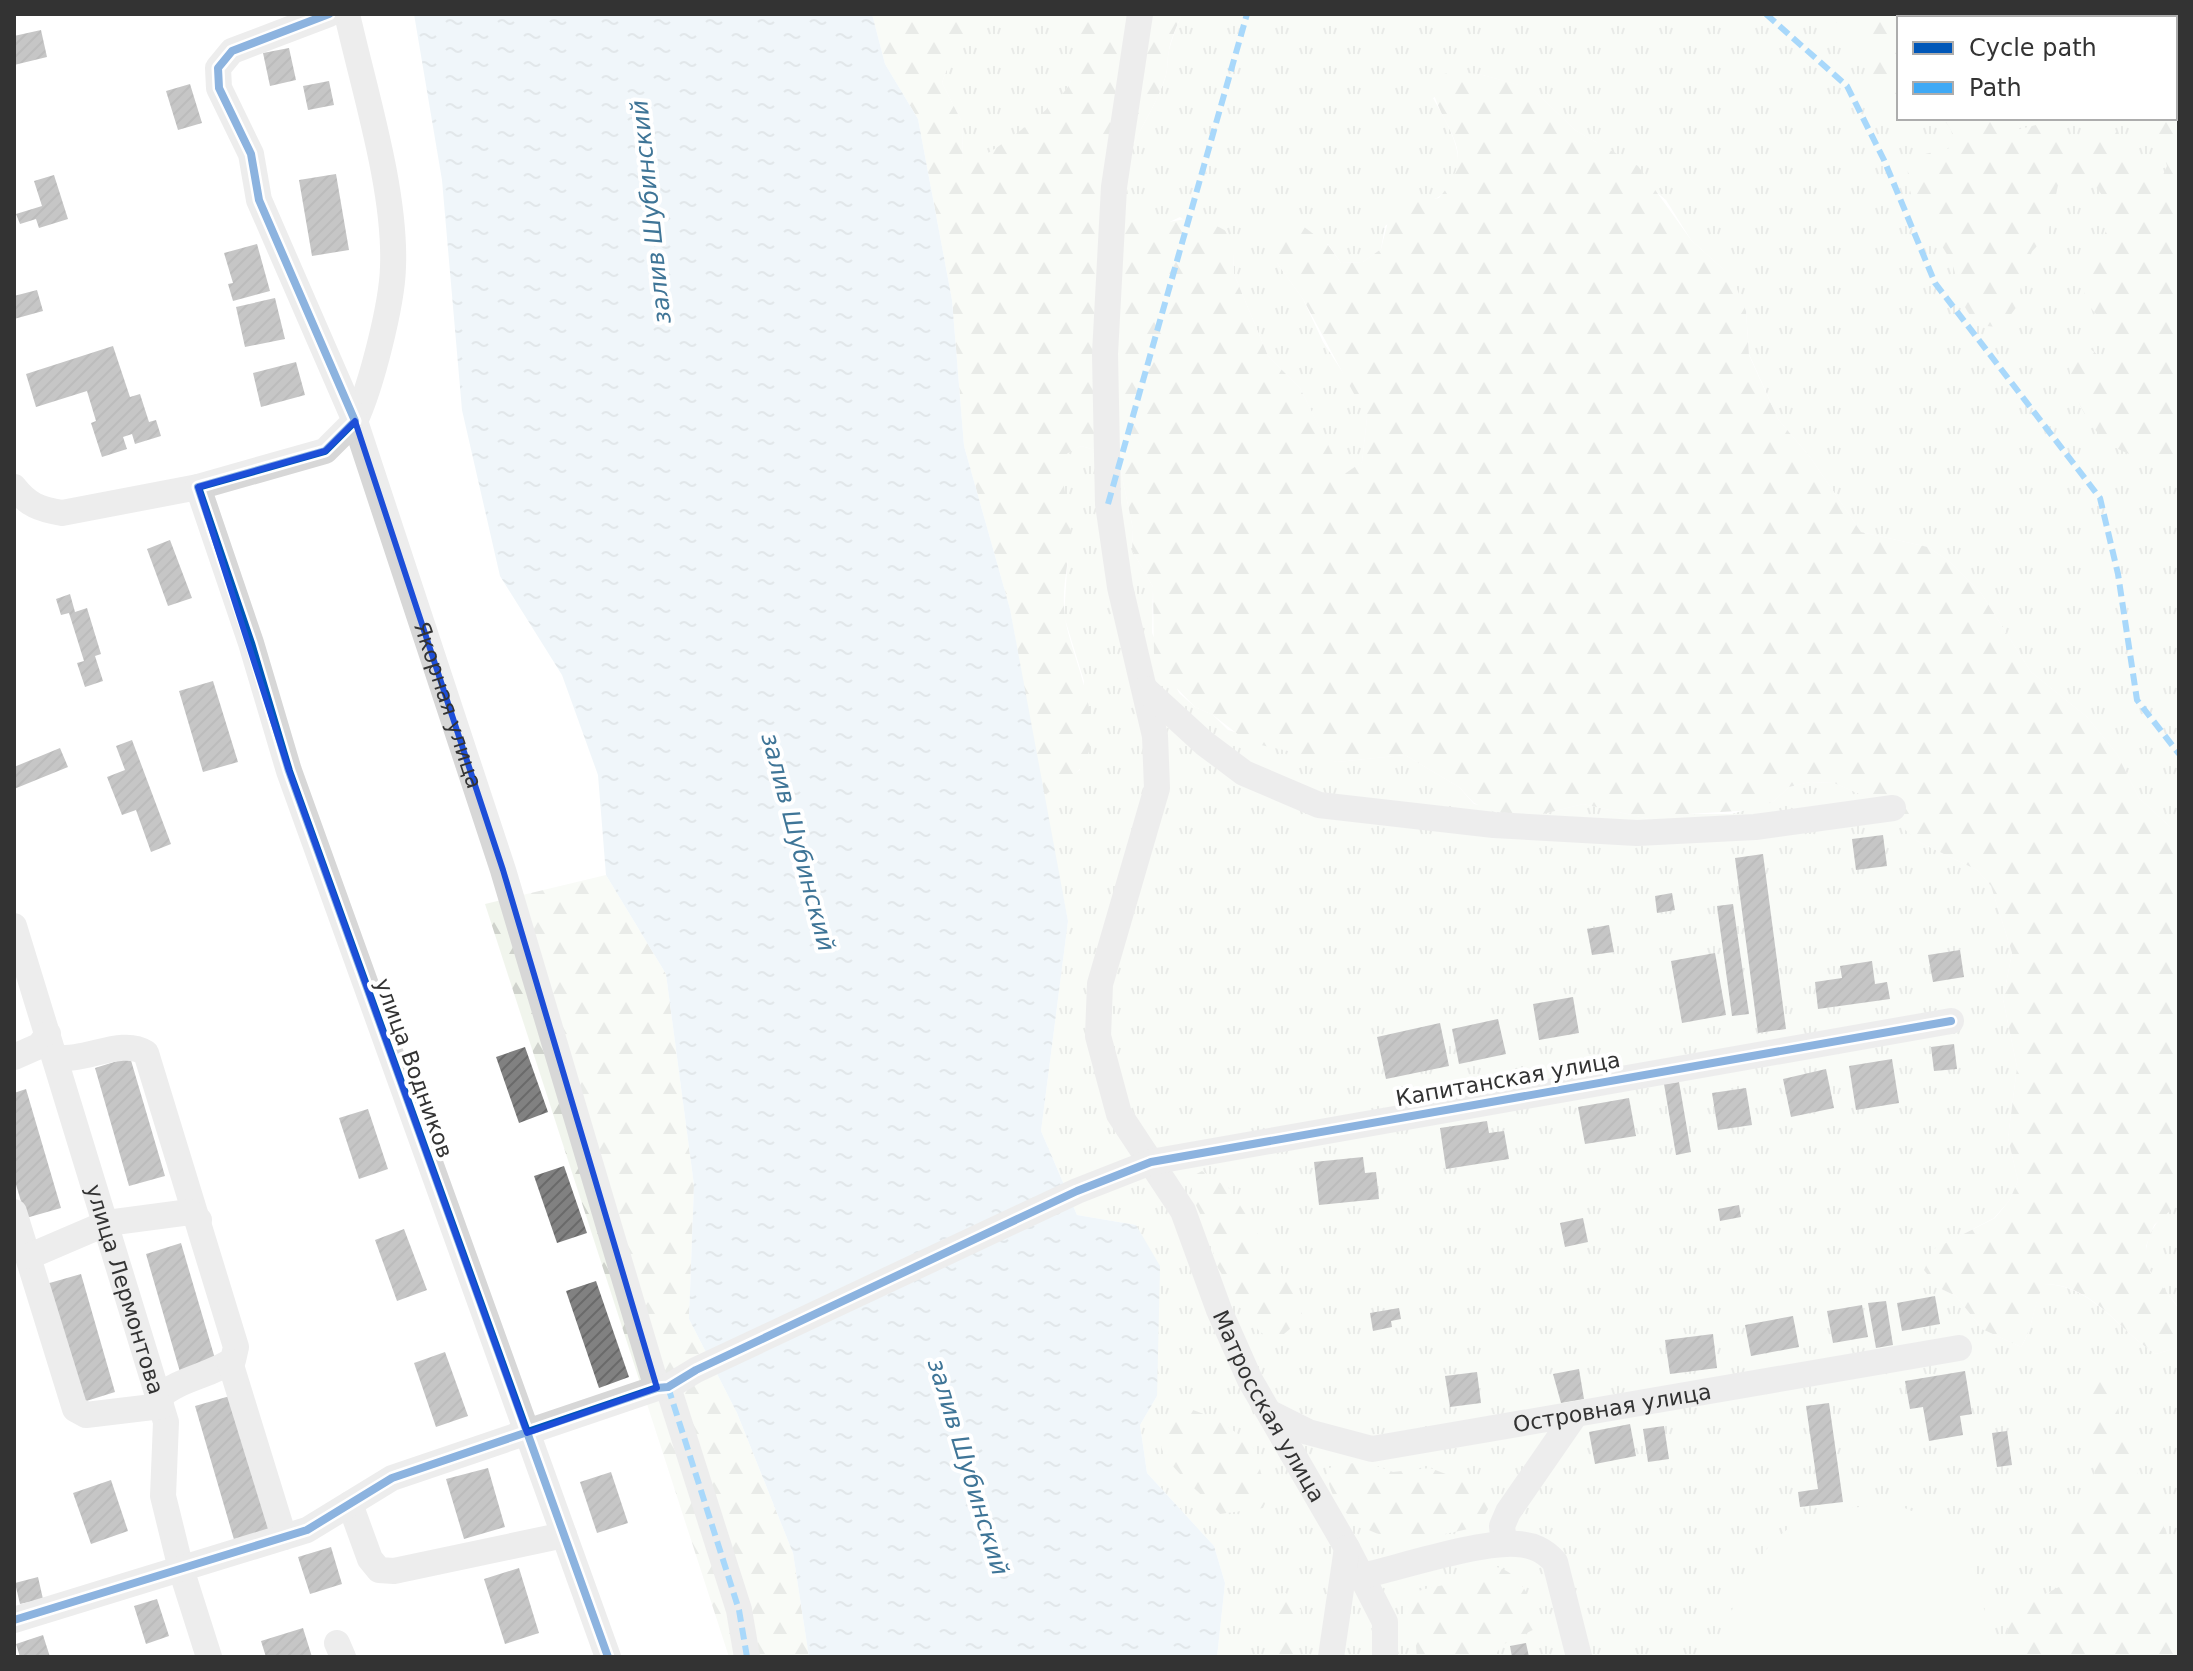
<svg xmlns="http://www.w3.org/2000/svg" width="2193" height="1671" viewBox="0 0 2193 1671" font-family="'DejaVu Sans',sans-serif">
<defs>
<pattern id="grass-tufts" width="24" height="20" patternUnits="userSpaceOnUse" patternTransform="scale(2)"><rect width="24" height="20" fill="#f1f5ed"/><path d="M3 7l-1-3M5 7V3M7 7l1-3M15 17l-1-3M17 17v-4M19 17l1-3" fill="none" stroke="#cfd2cc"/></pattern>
<pattern id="forest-firs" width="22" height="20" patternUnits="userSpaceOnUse" patternTransform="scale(2)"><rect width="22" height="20" fill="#f1f5ed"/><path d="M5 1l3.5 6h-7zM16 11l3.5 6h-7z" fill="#cfd2cc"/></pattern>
<pattern id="water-ripples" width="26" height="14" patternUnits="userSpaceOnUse" patternTransform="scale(2)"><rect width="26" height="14" fill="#ddebf3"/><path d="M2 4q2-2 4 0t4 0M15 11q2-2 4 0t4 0" fill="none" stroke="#becad1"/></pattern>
<pattern id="building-hatch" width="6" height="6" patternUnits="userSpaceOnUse" patternTransform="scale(2)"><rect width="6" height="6" fill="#818181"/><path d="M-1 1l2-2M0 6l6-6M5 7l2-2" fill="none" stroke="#6a6a6a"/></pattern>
</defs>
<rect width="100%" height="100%" fill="#fff"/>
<!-- grass -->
<path fill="url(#grass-tufts)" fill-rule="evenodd" d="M995,14H1091C1071,33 1080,59 1070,83C1062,102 1005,145 986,158C979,162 970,164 963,167L962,122L942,83C947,69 951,53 963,43C976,33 986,29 995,14Z
M1182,14H2179V835L2139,798L2117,754L2087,717L2031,672L1981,593L1950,562L1928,547L1861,532L1810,457L1778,419L1749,354L1746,311L1723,269L1691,240L1666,200L1596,142L1575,130L1541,97L1522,86L1479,74L1433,98C1450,129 1476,168 1440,196C1434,201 1424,200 1416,204C1405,209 1395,219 1385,226L1381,249L1363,262L1341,263L1328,244L1277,263L1303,299L1323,342L1358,396L1367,418L1362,462L1343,476L1300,388L1268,356L1234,274L1233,253L1180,217L1159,227L1136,221C1107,155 1148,133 1166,75C1168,67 1167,58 1169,50C1172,38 1177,26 1182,14ZM1899,18H2175V118H1899Z
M1081,446L1102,452L1120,467L1133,529L1132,550L1153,587L1152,633L1179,693L1195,707L1213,715L1228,730L1337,762L1405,755L1459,787L1474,804L1539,815L1583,804L1667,823L1688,814H1732L1774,801L1789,787L1810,782L1834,783L1893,808L1917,841L1977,870L1991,886L2012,953L2003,999L2017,1067L2008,1138L2018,1181L2009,1201L1994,1218L1935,1249L1937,1287L1956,1296L1982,1329L2021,1347C2034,1326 2033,1305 2043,1284C2092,1284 2118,1330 2156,1354L2179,1347V1657H1217L1225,1583L1214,1546L1147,1473L1140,1425L1157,1396L1136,1225L1077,1215L1041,1131L1068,921L1043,796L1080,770L1084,681L1064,616L1070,525L1061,479V456Z
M2179,1203V1309C2171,1294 2154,1284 2148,1268C2140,1242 2157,1215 2179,1203Z"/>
<!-- forest -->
<path fill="url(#forest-firs)" d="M872,14H995C975,47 956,38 942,83L962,122L963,166C986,159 1061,104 1070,83C1079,59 1071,32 1091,14H1182C1177,26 1171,38 1169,50C1167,58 1168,67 1166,75C1148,133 1107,155 1137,221C1177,231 1181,205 1226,231L1233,253L1234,274L1268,356L1300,388L1343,475L1362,462L1367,418L1303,299L1277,263L1270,221L1291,217L1328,245L1341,263L1363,262L1381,249L1392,206L1439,198C1483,146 1438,132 1430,77L1454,72L1479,74L1523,86L1541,97L1575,130L1638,166L1691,240L1723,269L1737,289L1746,311L1749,355L1778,419L1810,457L1861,532L1928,547L1950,562L1981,593L2031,672L2087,717L2117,754L2139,798L2179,835V1203L2154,1225L2146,1246L2148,1268L2179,1309V1347L2156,1354C2118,1330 2093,1284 2044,1284C2033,1305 2034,1326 2021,1347L1982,1329L1956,1296L1937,1287L1924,1270L1934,1249L1995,1218L2009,1201L2018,1181L2008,1138L2017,1067L2003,999L2012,953L1991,886L1977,870L1917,841L1901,826L1892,808L1834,783L1810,782L1789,787L1774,801L1754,810L1688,814L1667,823L1583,804L1539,815L1494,812L1474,803L1459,787L1405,755L1337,762L1248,742L1213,715L1195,707L1164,675L1154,654L1153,587L1132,550L1133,529L1120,467L1102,452L1081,446L1061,457C1061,480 1068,501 1070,524C1072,555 1060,586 1065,617C1070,657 1113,734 1078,771C1069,781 1054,789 1043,796L1010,609L964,446L952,300L918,119L885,64Z
M1823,14H1883L1888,30L1899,34V106C1855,97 1880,80 1867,53C1858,36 1839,23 1823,14Z
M2175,107L2179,108V477C2162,484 2160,470 2148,463C2136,455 2120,452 2108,443C2085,424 2061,376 2072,347C2091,344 2097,354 2108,367L2117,361L2118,339C2107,321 2086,312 2084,289C2081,253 2129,229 2099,191C2091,180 2081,177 2067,176L2058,185L2048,234L2025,259L2018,305L2003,325C1992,327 1984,328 1975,320C1958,305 1960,283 1952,264C1935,227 1905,211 1908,165L1917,156L1950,148C1955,135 1952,128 1942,118H2004L2016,130L2036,125L2077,142L2094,126L2117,132L2153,180L2163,175L2167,166L2152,118H2175Z
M606,875L666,974L694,1185L689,1319L737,1413L793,1553L809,1657H729L485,904Z
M1202,1171L1230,1189L1300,1303L1302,1313L1296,1324L1279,1338L1267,1337L1258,1330L1216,1265L1209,1232L1193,1199L1191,1177Z
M2091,1358L2100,1361L2115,1378L2120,1424L2133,1442L2139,1486L2160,1513L2169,1546L2179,1554V1657H2008L2007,1631L2019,1598L2029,1594L2039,1597L2059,1587C2074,1566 2061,1543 2067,1518L2093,1497L2097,1485L2086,1428L2089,1416L2085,1368Z
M1184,1408C1203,1410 1249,1436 1257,1454C1259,1460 1259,1467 1261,1473C1266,1487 1270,1495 1263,1508L1220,1514C1202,1493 1170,1470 1161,1447L1174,1414Z
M1363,1461L1393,1472L1430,1468L1451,1476L1473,1477L1491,1491C1493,1509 1482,1520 1468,1529C1420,1540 1376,1549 1342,1508C1332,1496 1326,1484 1329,1468Z
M1489,1566C1521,1568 1532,1601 1539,1627L1502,1645L1494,1657H1417L1415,1636L1403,1617L1408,1595C1440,1581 1461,1589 1489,1566Z
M1286,1593L1301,1610L1294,1657H1270C1282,1635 1266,1615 1275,1594Z"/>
<!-- garden -->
<path fill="#f1f5ed" d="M1893,1503C1983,1539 1978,1570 1991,1657H1728C1719,1608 1760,1542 1803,1519C1822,1508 1870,1507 1893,1503Z"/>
<!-- water -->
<path fill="url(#water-ripples)" d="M414,14H872L885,64L918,119L952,300L964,446L1010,609L1068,921L1041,1131L1077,1215L1136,1225L1160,1266L1157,1396L1140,1425L1147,1473L1214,1546L1225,1583L1217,1657H809L793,1553L737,1413L689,1319L694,1185L666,974L606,875L598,775L562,675L500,576L462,410L442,180Z"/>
<!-- building -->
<path fill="url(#building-hatch)" d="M41,30L47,57L14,65V36Z
M289,48L296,80L270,86L263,53Z
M329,81L334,105L308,110L303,86Z
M190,84L202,123L178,130L166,91Z
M336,174L349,250L312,256L299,180Z
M54,175L68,219L39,228L36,219L20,224L16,214L42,206L34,181Z
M257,244L270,291L233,301L228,284L233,283L224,253Z
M37,290L43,311L14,319V296Z
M275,298L285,339L245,347L236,307Z
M113,346L130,397L140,394L149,422L156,420L161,436L135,444L132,434L123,437L127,449L102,457L91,423L96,421L87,391L36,407L26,374Z
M296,362L305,395L261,407L253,373Z
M170,540L192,598L168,606L147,549Z
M70,594L75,612L87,608L101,654L95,656L103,681L85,687L77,663L84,661L69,613L61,615L56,599Z
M213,681L238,762L203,772L179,691Z
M132,740L171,844L151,852L136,810L122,815L107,777L125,770L116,746Z
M60,748L68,767L14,789V767Z
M1883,835L1887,866L1856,870L1852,839Z
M1763,854L1786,1029L1758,1033L1735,858Z
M1672,893L1675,910L1657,913L1655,896Z
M1733,904L1749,1014L1732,1016L1717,906Z
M1609,925L1614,952L1592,955L1587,929Z
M1960,950L1964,977L1933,982L1928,955Z
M1715,953L1726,1015L1682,1023L1671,961Z
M1872,961L1875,984L1887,982L1890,999L1818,1009L1815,982L1842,978L1840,966Z
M1573,997L1579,1033L1539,1040L1533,1004Z
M1498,1019L1506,1054L1459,1064L1452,1029Z
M1440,1023L1449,1066L1386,1079L1377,1037Z
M1954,1044L1957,1069L1934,1071L1931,1047Z
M525,1047L548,1112L519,1123L496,1057Z
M130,1057L165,1176L129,1186L95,1068Z
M1892,1059L1899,1103L1856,1110L1849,1066Z
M1826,1069L1834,1108L1791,1117L1783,1079Z
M1679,1082L1691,1152L1676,1155L1664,1084Z
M1746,1088L1752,1125L1718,1130L1712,1093Z
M26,1089L61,1208L26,1218L14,1178V1093Z
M1629,1098L1636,1136L1585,1144L1578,1107Z
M368,1109L388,1169L359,1179L339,1118Z
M1487,1121L1489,1133L1504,1131L1509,1159L1446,1169L1440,1128Z
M1363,1157L1365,1173L1376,1172L1379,1199L1319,1205L1314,1162Z
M564,1166L587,1233L557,1243L534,1176Z
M1739,1205L1741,1217L1720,1221L1718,1209Z
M1583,1218L1588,1242L1565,1247L1560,1223Z
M404,1229L427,1290L397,1301L375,1240Z
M181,1243L216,1362L180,1372L146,1254Z
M81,1274L115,1392L80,1403L46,1284Z
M596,1281L629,1377L599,1388L566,1291Z
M1935,1296L1940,1324L1902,1331L1897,1303Z
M1886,1301L1893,1345L1876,1348L1868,1303Z
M1862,1305L1868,1337L1833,1343L1827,1311Z
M1399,1308L1401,1319L1391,1321L1392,1327L1373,1331L1370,1313Z
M1793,1316L1799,1347L1751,1356L1745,1325Z
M1713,1334L1717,1368L1670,1374L1665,1340Z
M445,1352L468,1416L436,1427L414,1363Z
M1579,1369L1584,1399L1561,1403L1553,1374Z
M1965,1371L1972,1414L1960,1416L1963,1435L1929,1441L1923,1407L1910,1409L1905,1381Z
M1477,1372L1481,1403L1450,1407L1445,1376Z
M230,1396L270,1532L235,1543L195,1406Z
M1829,1403L1843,1502L1800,1507L1798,1492L1818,1489L1806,1406Z
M1630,1424L1636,1456L1595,1464L1589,1432Z
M1664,1426L1669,1459L1648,1462L1643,1429Z
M2007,1431L2012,1465L1997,1467L1992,1433Z
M488,1468L505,1527L464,1539L446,1479Z
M611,1472L628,1523L597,1533L580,1482Z
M111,1480L128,1531L91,1544L73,1493Z
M331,1547L342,1584L310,1594L298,1557Z
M519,1568L539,1633L505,1644L484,1579Z
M38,1577L43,1599L20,1604L15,1583Z
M157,1599L169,1636L146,1644L134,1606Z
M303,1628L312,1657H266L261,1641Z
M43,1635L50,1657H20L16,1644Z
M1526,1643L1529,1657H1512L1510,1646Z"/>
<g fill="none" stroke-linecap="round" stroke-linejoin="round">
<!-- minor -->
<g stroke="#d7d7d7" stroke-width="26">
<path id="s1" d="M347,14C364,90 396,190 393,267C392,305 371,387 355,421L503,870L657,1388"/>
<path id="s2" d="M1140,14L1114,187L1105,354L1108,504L1120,587L1155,736L1157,788L1100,984L1098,1036L1119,1114L1183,1211L1219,1310L1250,1380L1347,1548L1385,1622V1657"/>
<path d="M14,487C28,505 39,509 62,513L198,487L325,451L355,421L259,200L251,154L219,88L218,68L232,51L329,14"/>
<path d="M198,487L251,643L289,771L608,1657"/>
<path d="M1145,689L1204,743L1244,773L1319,805L1494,825L1637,833L1755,827L1893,808"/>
<path id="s3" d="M14,926L166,1422L163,1496L181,1569L209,1657"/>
<path d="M14,1057L39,1046L48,1034"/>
<path d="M55,1057C85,1063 121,1037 146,1053L236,1347L233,1360C210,1376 178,1379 158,1398"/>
<path d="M14,1212L75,1409L86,1415L161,1406"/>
<path d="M30,1256L107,1223L190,1212L199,1220"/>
<path d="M230,1362L284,1537"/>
<path d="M668,1387L739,1610L747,1657"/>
<path id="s4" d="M1272,1414L1308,1432L1372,1449L1959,1348"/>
<path d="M350,1504L370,1559L379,1570L394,1571L564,1535"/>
<path d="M1504,1544L1502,1526L1508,1512L1575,1415"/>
<path d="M1362,1576C1401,1567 1481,1541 1517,1544C1533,1545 1544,1550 1555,1562L1579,1657"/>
<path d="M14,1620L307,1530L392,1478L657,1388L668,1387L696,1370L1077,1191L1151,1162L1951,1021"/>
<path d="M337,1643L343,1657"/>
<path d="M1331,1657L1347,1548"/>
</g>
<!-- quiet -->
<path stroke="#3fa9f5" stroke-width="6" stroke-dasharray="12 6" stroke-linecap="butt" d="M1766,14L1847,86L1884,160L1935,283L2100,498L2118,574L2137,700L2179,754
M1108,504L1247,14
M668,1387L739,1610L747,1657"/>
<!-- cycleway casing -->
<g stroke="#fff" stroke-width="13">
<path id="cycleway" d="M329,14L232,51L218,68L219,88L251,154L259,200L355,421L325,451L198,487L251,643L289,771L608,1657
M14,1620L307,1530L392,1478L657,1388L668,1387L696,1370L1077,1191L1151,1162L1951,1021"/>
</g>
<!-- cycleway -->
<use href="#cycleway" stroke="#0057b8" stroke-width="8"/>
</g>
<!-- marked area -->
<path d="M0 0H2193V1671H0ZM355,421L503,870L657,1388L527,1433L289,771L198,487L325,451Z" fill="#fff" fill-opacity=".55" fill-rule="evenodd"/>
<path fill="none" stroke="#1d4ed8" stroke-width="6" stroke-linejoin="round" d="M355,421L503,870L657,1388L527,1433L289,771L198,487L325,451Z"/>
<g text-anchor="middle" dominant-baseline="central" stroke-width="8" stroke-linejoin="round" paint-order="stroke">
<!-- street labels -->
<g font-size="22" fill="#333" stroke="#fff">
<text stroke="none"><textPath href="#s1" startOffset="716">Якорная улица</textPath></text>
<text transform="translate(414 1068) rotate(70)">улица Водников</text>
<text transform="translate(1508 1079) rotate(-10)">Капитанская улица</text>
<text stroke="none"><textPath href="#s3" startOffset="380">улица Лермонтова</textPath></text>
<text stroke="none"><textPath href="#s2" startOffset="1448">Матросская улица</textPath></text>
<text stroke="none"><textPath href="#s4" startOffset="350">Островная улица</textPath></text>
</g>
<!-- water labels -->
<g font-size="24" font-style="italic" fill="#3f7597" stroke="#fff">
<text transform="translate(651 212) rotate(-96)">залив Шубинский</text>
<text transform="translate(798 842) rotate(75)">залив Шубинский</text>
<text transform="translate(968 1467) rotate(73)">залив Шубинский</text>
</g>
</g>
<!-- border -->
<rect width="2193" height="1671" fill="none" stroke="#333333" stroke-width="32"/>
<!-- legend -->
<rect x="1897" y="16" width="280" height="104" fill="#ffffff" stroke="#adadad" stroke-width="2"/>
<rect x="1913" y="42" width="40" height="12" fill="#0057b8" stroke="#adadad" stroke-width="2"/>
<text x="1969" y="56" font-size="24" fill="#333333">Cycle path</text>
<rect x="1913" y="82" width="40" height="12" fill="#3fa9f5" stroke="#adadad" stroke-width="2"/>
<text x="1969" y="96" font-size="24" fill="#333333">Path</text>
</svg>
